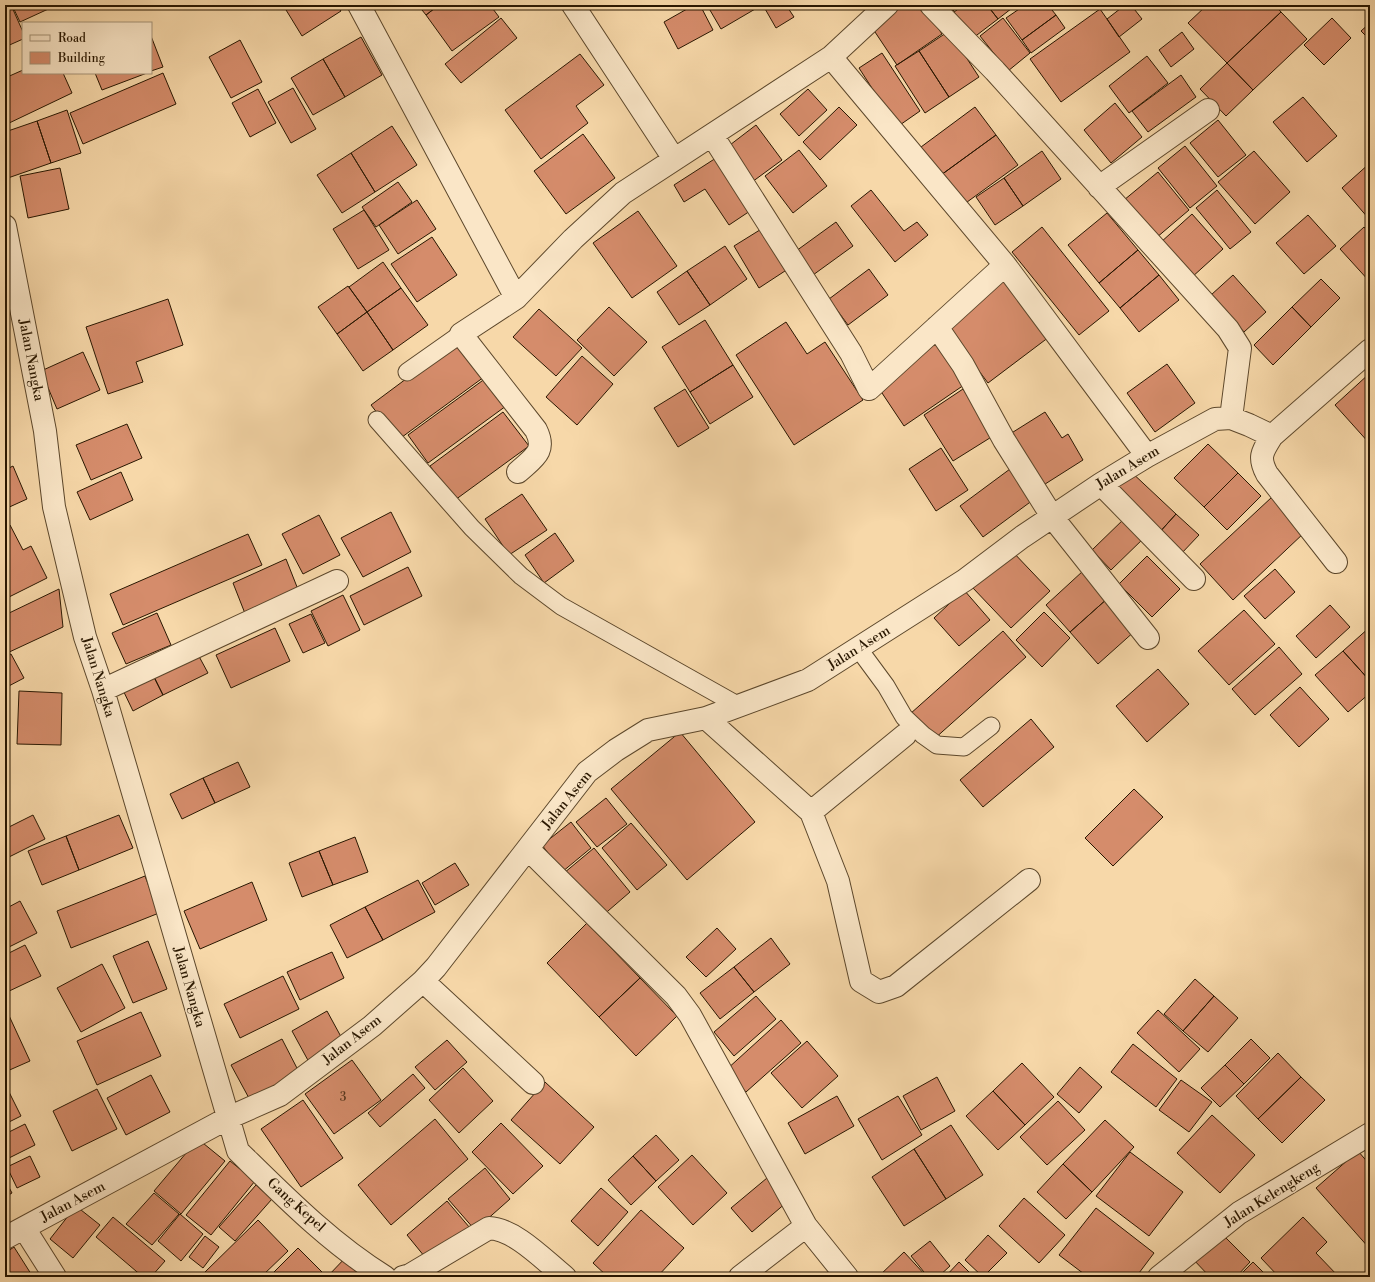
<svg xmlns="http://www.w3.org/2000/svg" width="1375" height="1282" viewBox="0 0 1375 1282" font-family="'Libre Bodoni',serif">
<rect width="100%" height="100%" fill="#f7d8a9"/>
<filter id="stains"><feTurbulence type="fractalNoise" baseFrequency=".005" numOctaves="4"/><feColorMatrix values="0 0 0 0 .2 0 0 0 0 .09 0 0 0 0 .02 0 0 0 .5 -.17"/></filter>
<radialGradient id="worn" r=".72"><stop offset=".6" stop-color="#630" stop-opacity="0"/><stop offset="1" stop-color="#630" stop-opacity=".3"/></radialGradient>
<!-- building -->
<path fill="#d58c6b" stroke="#291701" d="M5,5H11L23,32V39L5,47Z
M12,5H57L20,22Z
M283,5H337L341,11L302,36Z
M418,5H439L426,15Z
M439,5H490L499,17L452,51L426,15Z
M694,5H700L713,30L678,49L664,22Z
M707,5H762L721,29Z
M767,5H786L794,17L776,28L764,7Z
M896,5H923L942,34L897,65L869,23Z
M944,5H961L950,13Z
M964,5H987L998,19L973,38L954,12Z
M987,5H1016L998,19Z
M1025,5H1048L1056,15L1022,40L1006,18Z
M1125,5H1131L1142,19L1119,37L1107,19Z
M1207,5H1275L1281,12L1227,63L1188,23Z
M1100,9L1130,52L1061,102L1030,59Z
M1281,12L1307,39L1253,90L1227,63Z
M1056,15L1065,28L1031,53L1022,40Z
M501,18L517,38L461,83L445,64Z
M1003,18L1030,53L1008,71L980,36Z
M1332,18L1351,38L1324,65L1304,45Z
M1370,23V40L1361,31Z
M949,31L979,77L949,97L919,51Z
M1182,32L1194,49L1171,67L1159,50Z
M151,36L163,67L151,71Z
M361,37L382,75L345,97L323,59Z
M240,40L262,82L231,98L209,57Z
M919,51L949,97L925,113L895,66Z
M882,53L920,111L897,127L859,68Z
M580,54L604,85L576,106L588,123L541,159L505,110Z
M1147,56L1168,83L1129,113L1109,86Z
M323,59L345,97L313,115L291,78Z
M1227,63L1253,90L1226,116L1200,89Z
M23,70V73H63L72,93L5,125V78Z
M95,73H147L102,90Z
M163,73L176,104L83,144L70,113Z
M1181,75L1196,97L1148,132L1132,111Z
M293,88L316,129L291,143L268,102Z
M258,89L276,123L250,137L232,103Z
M808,89L827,110L799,136L780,114Z
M1303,97L1337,136L1307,162L1273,122Z
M1115,103L1142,137L1111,163L1084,130Z
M839,107L857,125L820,160L803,142Z
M975,107L996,135L941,175L921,147Z
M67,110L81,153L51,163L37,121Z
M1218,120L1246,155L1218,177L1190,143Z
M37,121L51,163L5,179V132Z
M756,125L782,160L752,182L726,148Z
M392,126L417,165L375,192L351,153Z
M583,134L615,178L566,214L534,171Z
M996,135L1018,165L963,205L941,175Z
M1185,146L1217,186L1190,208L1158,168Z
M799,150L827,186L793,213L765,176Z
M1042,151L1061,179L1023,206L1004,178Z
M1254,151L1290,192L1255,224L1218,182Z
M351,153L375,192L342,213L317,175Z
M716,158L750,211L729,225L705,189L684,202L674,185Z
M1370,163V220L1342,188Z
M60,168L69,209L28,218L20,176Z
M1158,172L1189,210L1156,238L1124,200Z
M1004,178L1023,206L995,225L976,197Z
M398,182L412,202L376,227L362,207Z
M871,190L904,231L917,222L928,235L895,262L851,206Z
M1217,190L1251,232L1230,249L1196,208Z
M417,200L436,229L398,254L379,225Z
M364,210L389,250L358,269L333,229Z
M638,211L677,266L632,298L593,243Z
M1107,213L1138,250L1099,283L1068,245Z
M1192,214L1223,249L1191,278L1160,243Z
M1308,215L1336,246L1304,274L1276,243Z
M836,222L853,246L813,275L796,251Z
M1042,227L1109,311L1079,335L1012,252Z
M1364,227L1370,234V282L1340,249Z
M763,228L788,269L759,288L734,246Z
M432,237L457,275L417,302L391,264Z
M725,246L747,279L710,305L687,271Z
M1138,250L1159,275L1120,308L1099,283Z
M383,262L401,288L367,312L349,287Z
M869,269L888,295L848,325L829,299Z
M687,271L710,305L679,325L657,292Z
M1159,275L1179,300L1139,332L1120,308Z
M1233,275L1266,312L1244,332L1211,295Z
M1006,278L1049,337L988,383L944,324Z
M1321,279L1340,298L1311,327L1292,307Z
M348,286L367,312L337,334L318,307Z
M401,288L428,325L393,350L367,312Z
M168,299L183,345L136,362L143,382L108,394L86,327Z
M609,307L647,342L614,376L577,340Z
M1292,307L1311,327L1273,365L1254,345Z
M539,309L582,348L556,376L513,337Z
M367,312L393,350L363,371L337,334Z
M705,320L733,365L690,392L662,347Z
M786,322L807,354L825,342L863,400L794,445L736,355Z
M457,341L484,377L398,440L371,405Z
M936,343L964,385L904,426L876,384Z
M83,352L100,390L57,409L41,371Z
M582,356L613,384L577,425L546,397Z
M1167,364L1195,403L1155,432L1127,393Z
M733,365L753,397L710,424L690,392Z
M1370,373V444L1335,405Z
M486,378L506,406L428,463L408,435Z
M685,389L709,428L678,447L654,408Z
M963,389L993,436L953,461L924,415Z
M503,412L529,446L455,500L430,466Z
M1045,412L1062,438L1068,434L1083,460L1042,486L1010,434Z
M127,424L142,458L91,480L76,445Z
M1208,444L1238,473L1204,507L1174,478Z
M941,448L968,490L936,511L909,469Z
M13,466L27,499L5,509V470Z
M1010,469L1033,500L983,537L960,506Z
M1128,469L1176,514L1158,534L1109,489Z
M121,472L133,500L90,520L77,492Z
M1238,473L1261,496L1227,530L1204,507Z
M522,494L547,530L509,555L485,519Z
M1272,497L1305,532L1233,600L1200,564Z
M391,512L411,552L363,577L341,538Z
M1176,514L1199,535L1180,555L1158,534Z
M319,515L340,555L303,574L282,534Z
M1127,516L1146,536L1111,570L1092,550Z
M10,525L23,550L31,546L47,578L5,599V527Z
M555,533L574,561L544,583L525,555Z
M248,534L262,565L123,625L110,594Z
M1011,550L1050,591L1011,628L972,587Z
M1147,556L1180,589L1152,617L1119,584Z
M286,559L299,592L246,616L233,583Z
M408,567L422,596L364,625L350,596Z
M1275,569L1295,592L1265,619L1244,596Z
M1083,571L1108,598L1070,632L1046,605Z
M59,589L63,627L5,654V615Z
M964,590L990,620L959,646L934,618Z
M343,595L360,630L328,646L311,611Z
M1108,598L1136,630L1098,664L1070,632Z
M1330,605L1350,627L1316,658L1296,636Z
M1244,610L1275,644L1229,685L1198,651Z
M1044,612L1070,638L1042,667L1016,640Z
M157,613L171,645L126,664L112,633Z
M311,614L325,643L303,653L289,624Z
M1370,627V681L1343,651Z
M275,628L290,661L231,688L216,655Z
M1003,631L1026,657L933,740L910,714Z
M1279,647L1302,674L1255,715L1232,689Z
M195,649L208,673L163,695L151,671Z
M1343,651L1370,681V693L1348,712L1315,675Z
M11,654L24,678L5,688V657Z
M1158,669L1189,704L1147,742L1116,706Z
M151,671L163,695L133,711L121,686Z
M1300,687L1329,719L1299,747L1270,715Z
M19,691L62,693L61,745L17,744Z
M1031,719L1054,747L983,807L960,780Z
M680,732L755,822L687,880L611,789Z
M238,762L250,787L215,803L203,778Z
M203,778L215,803L182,819L170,794Z
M1134,789L1163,817L1113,866L1085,838Z
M606,798L627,824L597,847L576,822Z
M33,815L45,839L5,859V829Z
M119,815L133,848L79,870L66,836Z
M571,822L591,848L562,872L542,845Z
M631,823L667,865L637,890L602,848Z
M66,836L79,870L42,885L28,851Z
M355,837L368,872L333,885L319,851Z
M594,848L630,892L601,917L564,873Z
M319,851L333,885L302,897L289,863Z
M455,863L469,885L435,905L422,883Z
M145,876L159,913L71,948L57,911Z
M418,880L435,912L383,940L365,907Z
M252,882L267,920L200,949L184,911Z
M1370,887V896L1366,891Z
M20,901L37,933L5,949V909Z
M365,907L383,940L347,958L330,925Z
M587,923L640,978L599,1017L547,963Z
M717,928L736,949L706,977L686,957Z
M771,938L790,964L754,992L734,967Z
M148,941L167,989L133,1003L113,956Z
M25,945L41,976L5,993V955Z
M332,952L344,978L300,1000L287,972Z
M102,964L125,1008L81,1032L57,988Z
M734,967L754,992L720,1019L700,993Z
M283,976L299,1009L240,1038L224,1004Z
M640,978L677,1016L636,1056L599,1017Z
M1195,979L1214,996L1183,1031L1164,1014Z
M756,996L776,1019L734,1056L714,1032Z
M1214,996L1238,1018L1208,1052L1183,1031Z
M5,1007L30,1061L5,1072Z
M1158,1010L1200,1049L1179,1072L1137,1033Z
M327,1011L345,1044L310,1064L292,1031Z
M141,1012L161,1056L97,1085L77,1041Z
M781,1020L801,1043L746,1092L726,1070Z
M282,1039L300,1074L250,1100L231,1065Z
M1251,1039L1270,1058L1244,1084L1225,1065Z
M447,1040L467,1062L435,1090L415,1067Z
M807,1041L838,1076L802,1108L771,1073Z
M1133,1044L1177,1079L1156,1107L1111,1072Z
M1278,1053L1301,1077L1258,1119L1236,1096Z
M352,1060L381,1100L334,1134L305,1094Z
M1022,1063L1054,1097L1025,1125L993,1091Z
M1225,1065L1244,1084L1220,1107L1201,1088Z
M1080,1067L1102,1087L1079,1113L1057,1094Z
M463,1068L493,1101L459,1133L429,1100Z
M413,1074L425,1088L380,1127L368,1113Z
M151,1075L170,1112L126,1135L107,1098Z
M937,1077L955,1111L921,1130L903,1096Z
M1301,1077L1325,1100L1282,1143L1258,1119Z
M1181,1080L1212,1102L1189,1132L1159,1110Z
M545,1082L594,1127L560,1164L511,1120Z
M5,1084L21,1116L5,1124Z
M97,1089L117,1129L72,1151L53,1111Z
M993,1091L1025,1125L998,1150L966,1116Z
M837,1096L854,1126L805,1154L788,1123Z
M898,1096L922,1135L882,1160L858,1119Z
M303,1100L343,1158L301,1187L261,1129Z
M1058,1101L1085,1130L1047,1165L1020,1137Z
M1212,1115L1255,1155L1220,1193L1177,1153Z
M435,1119L468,1159L391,1225L358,1185Z
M1105,1120L1134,1147L1092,1192L1063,1164Z
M501,1123L543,1166L513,1194L472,1152Z
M25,1124L35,1145L7,1159L5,1154V1134Z
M951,1125L983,1175L946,1199L914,1149Z
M656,1135L679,1160L656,1181L633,1156Z
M198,1139L225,1161L181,1214L154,1191Z
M914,1149L946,1199L904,1226L872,1177Z
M1358,1151L1370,1165V1249L1316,1188Z
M1130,1152L1183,1192L1149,1236L1096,1196Z
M692,1155L727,1193L693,1225L658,1187Z
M30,1156L40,1177L17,1188L7,1167Z
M633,1156L656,1181L631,1205L608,1180Z
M230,1161L255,1181L211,1235L186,1215Z
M1063,1164L1092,1192L1066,1219L1037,1192Z
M485,1168L510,1199L475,1230L448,1199Z
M767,1178L787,1202L752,1232L731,1208Z
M5,1180L12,1193L5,1197Z
M256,1185L272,1199L235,1241L219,1227Z
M601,1188L628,1212L598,1246L571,1221Z
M154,1193L179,1214L152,1245L126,1224Z
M1024,1198L1065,1235L1039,1263L999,1226Z
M447,1201L470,1228L429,1262L407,1235Z
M76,1206L100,1225L73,1258L50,1239Z
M1096,1208L1154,1253L1136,1277H1088L1059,1255Z
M641,1210L684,1248L657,1277H608L593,1263Z
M180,1214L203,1234L181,1261L158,1241Z
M113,1217L165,1261L151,1277H143L96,1237Z
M1303,1217L1327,1242L1316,1253L1339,1277H1279L1261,1258Z
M258,1220L288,1251L261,1277H206L203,1274Z
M1219,1231L1250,1262L1236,1277H1210L1192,1258Z
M988,1235L1007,1253L983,1277L965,1260Z
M205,1236L219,1247L203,1268L189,1257Z
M930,1241L950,1266L938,1277H928L911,1256Z
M14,1247L33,1277H5V1253Z
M298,1248L323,1273L319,1277H269Z
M904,1252L927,1277H878Z
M348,1255L370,1277H327Z
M959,1262L974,1277H945Z
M1253,1262L1268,1277H1238Z
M1176,1266L1187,1277H1164Z"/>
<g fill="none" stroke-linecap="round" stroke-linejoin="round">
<!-- lane casing -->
<g stroke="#5c472b" stroke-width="19">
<path id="lane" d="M407,372L461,334
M377,420L472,528L521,576L561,606L739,706
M858,648L886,686L904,717L923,735L937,745L964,747L991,726"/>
</g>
<!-- street casing -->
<g stroke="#5c472b" stroke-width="24">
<path id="street" d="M359,5L516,298
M573,5L674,159
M931,5L995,71L1228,329L1240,348L1231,418
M831,57L1005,265L1147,456
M712,135L851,353L869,389L1005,265
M1099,187L1208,110
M5,226L45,431L54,507L85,637L103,690L238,1151C284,1196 330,1243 385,1277
M937,327L963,365L1004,440L1053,518L1148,638
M518,472C533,458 547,452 536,430L461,334L516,298L573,239L623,193L831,57L887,5
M1101,484L1194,579
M1336,562L1267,474C1258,457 1262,452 1272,436L1370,350
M103,690L337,581
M706,718L811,812L838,881L861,981L879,992L896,986L1029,880
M811,812L905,735
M528,849L676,996L690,1015L806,1226L847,1277
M423,981L533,1083
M24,1228L55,1277
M5,1238L228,1118L280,1095L372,1026L423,981L436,967L587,772L616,750L648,730L706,718L808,680L965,580L1022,537L1101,484L1147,456L1215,419L1231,418L1249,425L1272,436
M403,1277L410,1275L489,1228C515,1229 545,1261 565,1277
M740,1277L806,1226
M1159,1277L1239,1213L1370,1134"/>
</g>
<!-- lane -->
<use href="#lane" stroke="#fae6c7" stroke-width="17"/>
<!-- street -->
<use href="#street" stroke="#fae6c7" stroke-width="22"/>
</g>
<g text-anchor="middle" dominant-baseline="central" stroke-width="3" stroke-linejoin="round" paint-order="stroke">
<!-- number labels -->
<g font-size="12" fill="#54341c">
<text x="343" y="1097">3</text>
</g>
<!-- street labels -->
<g font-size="14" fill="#291701" stroke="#fae6c7">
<text transform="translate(31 360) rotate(79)">Jalan Nangka</text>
<text transform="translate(1128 468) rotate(-31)">Jalan Asem</text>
<text transform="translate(859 648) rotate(-32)">Jalan Asem</text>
<text transform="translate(98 677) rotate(73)">Jalan Nangka</text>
<text transform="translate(567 800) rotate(-51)">Jalan Asem</text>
<text transform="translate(189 987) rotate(74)">Jalan Nangka</text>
<text transform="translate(352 1040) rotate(-38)">Jalan Asem</text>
<text transform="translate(1272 1195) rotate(-32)">Jalan Kelengkeng</text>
<text transform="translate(73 1202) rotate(-28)">Jalan Asem</text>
<text transform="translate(296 1205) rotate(42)">Gang Kepel</text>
</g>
</g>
<!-- margin -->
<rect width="1375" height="1282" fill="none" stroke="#f7d8a9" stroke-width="20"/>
<rect x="6" y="6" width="1363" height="1270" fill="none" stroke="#291701" stroke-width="2"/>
<rect x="10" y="10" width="1355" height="1262" fill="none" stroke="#291701"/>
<!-- legend -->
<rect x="22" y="22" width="130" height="52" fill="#fae6c7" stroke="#a69378"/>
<rect x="30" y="35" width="20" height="6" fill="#fae6c7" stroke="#a69378"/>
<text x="58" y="42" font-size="12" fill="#291701">Road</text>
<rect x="30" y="52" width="20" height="12" fill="#d58c6b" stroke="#a69378"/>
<text x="58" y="62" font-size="12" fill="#291701">Building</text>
<rect width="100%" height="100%" filter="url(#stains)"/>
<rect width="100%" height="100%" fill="url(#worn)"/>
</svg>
